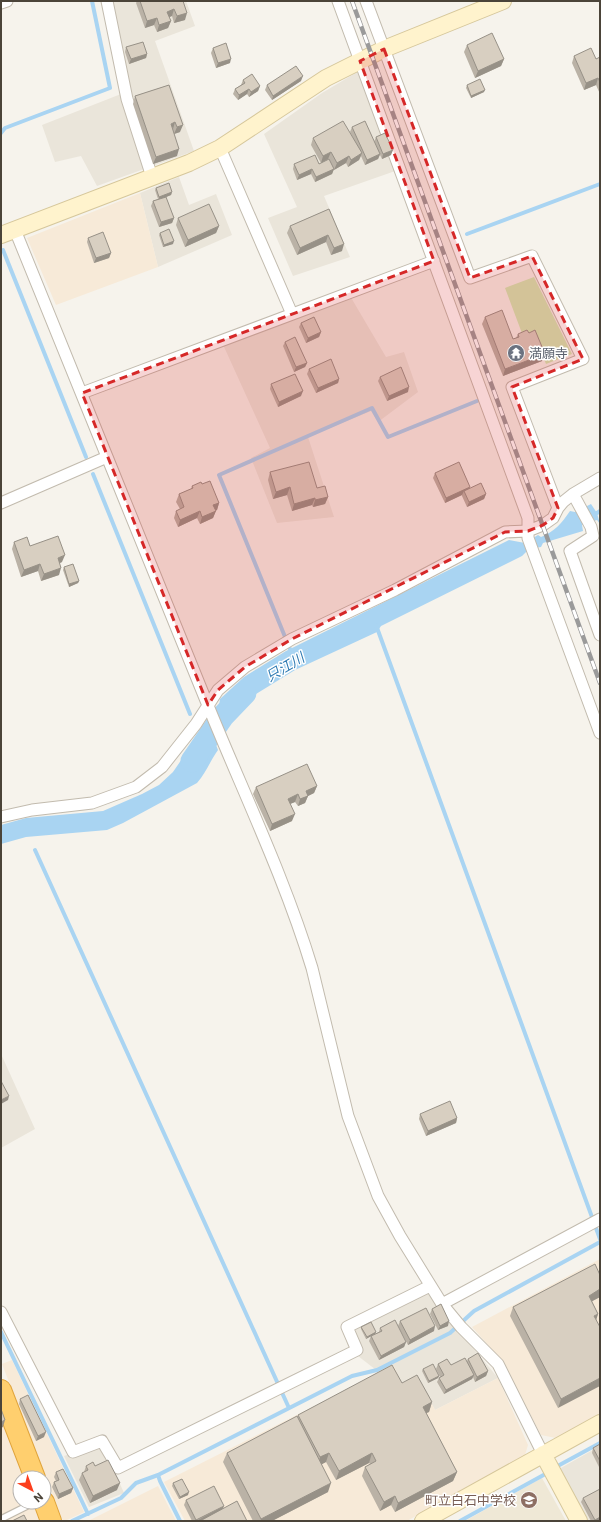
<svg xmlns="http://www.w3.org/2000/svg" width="601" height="1522" viewBox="0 0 601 1522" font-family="Roboto,'Noto Sans JP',sans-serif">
<rect width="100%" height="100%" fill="#f6f3ec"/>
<!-- residential -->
<path fill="#eae5da" d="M102,1H186L195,26L155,41L194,151L97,186L81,156L55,162L42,125L121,94Z
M359,71L398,170L324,196L350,257L293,276L268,218L297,207L264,134L322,93Z
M179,177L189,205L216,194L232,235L158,267L140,193Z
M346,289L386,357L404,352L418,392L378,422L371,411L308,437L334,517L277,523L251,458L270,448L220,338Z
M1,1054L35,1129L1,1148Z
M421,1285L498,1378L435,1410L418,1378L402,1385L380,1373L349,1349L341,1327Z
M102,1443L124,1493L89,1507L64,1456Z
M600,1446V1521H587L559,1469Z"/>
<!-- commercial -->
<path fill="#f7ead8" d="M140,193L158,267L56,305L27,238Z
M600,1259V1414L556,1438L541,1435L503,1362L472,1327Z
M12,1360L84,1512L65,1521H63L2,1364Z
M394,1366L402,1385L418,1378L435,1410L498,1378L528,1445L525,1455L407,1521H185L164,1482Z
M1,1416L25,1478H20V1502H35L42,1521H1Z
M158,1486L176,1521H88Z"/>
<!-- education -->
<path fill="#efe8d6" d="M542,1478L566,1521H465Z"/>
<!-- green -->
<path fill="#d2eab5" d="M534,277L572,354L546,364L533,332L523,336L505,288Z"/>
<!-- water -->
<path fill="#a9d4f2" d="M591,504L597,513L600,524L597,520L582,525L583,531L543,543L541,547L529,549L522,556L381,626L377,632L295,670L256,694L230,717L218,713L220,699L244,677L286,651L509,540L525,543L538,535L541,537C554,532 562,523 570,511L575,512Z
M199,734C209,736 215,740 218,750C210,761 206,773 197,783L123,823L107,830L26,837L1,844V825L26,818L103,811L142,794L159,785L173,772Z"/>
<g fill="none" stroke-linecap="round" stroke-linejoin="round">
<!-- stream -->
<path stroke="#a9d4f2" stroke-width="4" d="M1,133L5,128L110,88L92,1
M467,234L600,184
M3,250L86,457
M93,474L190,714
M597,513L600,511
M376,625L600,1239
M292,654L219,475L372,408L388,437L477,401
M35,850L289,1408
M1,1332L88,1514
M554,1468L600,1443
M72,1521L121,1498L136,1483L158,1475
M180,1521L160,1481L158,1475L352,1376L377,1370L450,1333L474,1311L600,1242
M460,1521L549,1472"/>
<!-- river -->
<path stroke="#a9d4f2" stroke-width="23" d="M192,761L223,716L245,693"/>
<!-- lane casing -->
<g stroke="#c2bbae" stroke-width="8">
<path id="lane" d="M1,1519L35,1502"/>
</g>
<!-- street casing -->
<g stroke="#c2bbae" stroke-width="13">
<path id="street" d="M107,1L127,99L152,177
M338,1L528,518V538L600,733
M366,1L470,278L532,256L583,359L512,387L558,508
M1,3L7,1
M220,148L292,314
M15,230C80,389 144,549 209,708C244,794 285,879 312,968L348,1116L378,1196L400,1236L442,1304L461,1327L498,1364L543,1454
M82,393L434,261
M573,494L591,527L593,536L570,551L600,635
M1,503L107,457
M1,817L32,810L92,803L136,787L162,767L196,724L218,690L245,667L292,639L395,590L505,532L528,531L543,525L553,518L558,508L563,502L573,494L600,478
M442,1304L600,1219
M1,1312L73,1452L102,1441L118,1468L357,1350L347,1327L430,1286"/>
</g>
<!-- secondary casing -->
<g stroke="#d6c79b" stroke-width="18">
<path id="secondary" d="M1,235L189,163L220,148L326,78L384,49L503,1
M543,1454L579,1521
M423,1521L600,1423"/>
</g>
<!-- highway casing -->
<g stroke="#e0a43c" stroke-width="22">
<path id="highway" d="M1,1390L35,1478
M44,1502L51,1521"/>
</g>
<!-- lane -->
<use href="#lane" stroke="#fff" stroke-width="5.5"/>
<!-- street -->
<use href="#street" stroke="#fff" stroke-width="11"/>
<!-- secondary -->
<use href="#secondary" stroke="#fff3cd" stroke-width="16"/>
<!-- highway -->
<use href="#highway" stroke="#ffcf6e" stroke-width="20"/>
<!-- rail casing -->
<g stroke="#9a9a9a" stroke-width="4.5">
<path id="rail" d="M352,1L600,683"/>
</g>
<!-- rail -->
<use href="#rail" stroke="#fff" stroke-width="3" stroke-dasharray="9" stroke-linecap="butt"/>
</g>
<!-- wall -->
<path fill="#bab2a6" d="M137,1H183L185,20L174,23L172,16L169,17L171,21L168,28L157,32L154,25L145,28L136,3Z
M467,45L504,59L501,66L475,78L464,52Z
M126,47L147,54L146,58L129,64L125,52Z
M213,48L230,63L216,68L211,53Z
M574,56L596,59L600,57V94L596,85L584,90L572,63Z
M243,80L260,86L258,91L249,97L247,94L238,100L233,94L235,89L241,85Z
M301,81L272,100L265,90L267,85Z
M169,85L180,132L174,134L177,156L153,164L133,104L135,96Z
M467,85L484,92L471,98L466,88Z
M352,127L374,142L376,137L391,155L382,159L380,155L378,159L365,165L361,156L359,160L348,167L346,163L334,170L332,166L334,169L332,174L315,182L311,174L297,180L293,169L294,164H319L321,163L311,145L313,138H353L350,132Z
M156,188L172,192L171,195L166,197L174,218L172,223L159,227L151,206L153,201L158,199L155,190Z
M329,209L342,251L331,255L326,242L297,255L287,233L290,226Z
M178,218L219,226L216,233L185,247L176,225Z
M160,233L173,244L163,247L159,235Z
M88,238L111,253L109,258L94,263L87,242Z
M485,317L513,339L516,338L518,334L542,361L503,376L482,324Z
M301,323L321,332L319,337L306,343L299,327Z
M285,342L307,363L305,367L294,372L283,346Z
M309,369L339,379L338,383L316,393L307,374Z
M380,377L408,392L387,401L378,381Z
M271,384L301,396L278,407L270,389Z
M270,472L317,488L328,497L325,504L313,507L312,505L292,511L287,495L273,499L268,480Z
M435,473L470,487L469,488L486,494L484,499L467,507L462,496V495L445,503L433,478Z
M202,484L219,503L217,510H216L213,518L200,524L197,518L178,527L174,518L176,511L180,509L176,502L179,494L191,489L192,486Z
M14,542L30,546L62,562L60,563L59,575L41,581L38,571L21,577L12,549Z
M64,567L79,581L78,583L69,587L63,570Z
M317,786L314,793L308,796L305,803L298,806L295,802L290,804L292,821L270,831L253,794L256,787Z
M420,1114L457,1118L456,1123L426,1136L419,1119Z
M600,1275V1297L592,1301L598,1314L558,1408L510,1316L513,1307Z
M432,1309L448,1326L438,1330L430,1314Z
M400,1321L434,1331L408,1345L398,1326Z
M361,1327L376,1332L375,1334L379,1332L380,1328L406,1342L404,1347L379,1360L369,1341L371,1336L366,1339L361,1329Z
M468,1359L488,1371L486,1376L475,1382L473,1377L472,1379L444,1394L437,1382L439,1378L440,1377L436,1369L438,1364L451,1365L467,1361Z
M423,1369L439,1376L438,1378L428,1383L422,1371Z
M402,1383L432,1402L429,1412L426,1413L457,1472L453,1481L395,1512L391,1505L380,1511L362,1476L365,1467L370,1464L369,1463L336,1480L326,1462L321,1464L328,1492L272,1521H253L223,1462L227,1453L297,1417L298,1415Z
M20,1399L44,1437L36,1441L19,1404Z
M600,1444V1469L592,1453L593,1448Z
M86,1466H95L117,1490L90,1503L79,1480L82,1473L84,1472Z
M56,1472L73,1488L71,1493L58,1499L52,1487L54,1482L56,1481L54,1477Z
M173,1483L188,1495L179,1499L172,1486Z
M583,1498L600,1521H591L581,1502Z
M186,1500L223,1508L247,1521H192L184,1505Z"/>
<!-- shaded-wall -->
<path fill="#979187" d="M174,9L172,16L165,19L167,12Z
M187,13L185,20L174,23L177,16Z
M157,18L154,25L145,28L147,21Z
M171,21L168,28L157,32L159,25Z
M147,54L146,58L129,64L131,59Z
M231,59L230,63L216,68L218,63Z
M504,59L501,66L475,78L478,71Z
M303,76L301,81L272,100L273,96Z
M598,78L596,85L584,90L586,83Z
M260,86L258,91L249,97L251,92Z
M249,89L247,94L238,100L239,95Z
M485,90L484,92L471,98V96Z
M175,122L173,129L171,124Z
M183,125L180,132L174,134L177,127Z
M179,149L177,156L153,164L156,157Z
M393,150L391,155L382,159L383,154Z
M331,152L328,159L321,163L323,156Z
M362,153L359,160L348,167L351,160Z
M380,154L378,159L365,165L367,160Z
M349,156L346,163L334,170L337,163Z
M312,169L311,174L297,180L299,175Z
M334,169L332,174L315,182L316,177Z
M172,192L171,195L159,200V197Z
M174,218L172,223L159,227L161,222Z
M219,226L216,233L185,247L188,240Z
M328,235L326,242L297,255L300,248Z
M174,241L173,244L163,247L164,245Z
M344,244L342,251L331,255L334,248Z
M111,253L109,258L94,263L96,258Z
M321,332L319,337L306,343L308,338Z
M545,354L542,361L503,376L505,369Z
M307,363L305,367L294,372L296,367Z
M339,379L338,383L316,393L318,388Z
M409,387L408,392L387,401L389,396Z
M303,391L301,396L278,407L279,402Z
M290,487L287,495L273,499L276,492Z
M470,487L468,492L464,491L462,495L445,503L446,498Z
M486,494L484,499L467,507L469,502Z
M328,497L325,504L313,507L315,500Z
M315,498L312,505L292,511L294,504Z
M219,503L217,510L211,512L213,505Z
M200,511L197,518L178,527L180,520Z
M216,511L213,518L200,524L202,517Z
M65,555L62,562L55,565L58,558Z
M40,564L38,571L21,577L24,570Z
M61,568L59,575L41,581L44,574Z
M79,581L78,583L69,587V584Z
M317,786L314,793L308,796L305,803L298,806L300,799L306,791Z
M298,794L295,802L285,806L288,799Z
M295,814L292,821L270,831L272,824Z
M9,1096L8,1100L1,1104V1100Z
M457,1118L456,1123L426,1136L428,1131Z
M600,1289V1297L585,1305L589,1296Z
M598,1314L595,1324L594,1316Z
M449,1321L448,1326L438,1330L440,1326Z
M435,1326L434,1331L408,1345L410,1340Z
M376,1332L375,1334L366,1339L367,1337Z
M406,1342L404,1347L379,1360L381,1356Z
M488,1371L486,1376L475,1382L477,1377Z
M474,1375L472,1379L444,1394L446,1390Z
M439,1376L438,1378L428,1383L429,1381Z
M600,1378V1386L558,1408L561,1399Z
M432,1402L429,1412L419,1416L423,1407Z
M5,1420L3,1427L1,1428V1422Z
M46,1432L44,1437L36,1441L38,1436Z
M329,1453L326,1462L317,1467L320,1457Z
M372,1453L369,1463L336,1480L339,1471Z
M457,1472L453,1481L395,1512L398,1503Z
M120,1483L117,1490L90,1503L93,1496Z
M331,1483L328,1492L272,1521H260L261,1519Z
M73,1488L71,1493L58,1499L59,1494Z
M189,1492L188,1495L179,1499L180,1497Z
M395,1496L391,1505L380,1511L384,1502Z
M224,1506L222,1511L200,1521H196Z
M600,1517V1521H594L595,1520Z"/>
<!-- building -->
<path fill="#d8cfc1" stroke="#979187" d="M140,1H183L187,13L177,16L174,9L167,12L171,21L159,25L157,18L147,21Z
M492,33L504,59L478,71L467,45Z
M143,42L147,54L131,59L126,47Z
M226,43L231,59L218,63L213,48Z
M591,48L596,59L600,57V82L598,78L586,83L574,56Z
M296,66L303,76L273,96L267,85Z
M252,74L260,86L251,92L249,89L239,95L235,89L245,83L243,80Z
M480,79L485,90L471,96L467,85Z
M169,85L183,125L177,127L175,122L171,124L179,149L156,157L135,96Z
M343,121L362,153L351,160L349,156L337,163L331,152L323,156L313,138Z
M365,121L380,154L367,160L352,127Z
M385,133L393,150L383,154L376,137Z
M315,155L319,164L329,159L334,169L316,177L312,169L299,175L294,164Z
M169,183L172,192L159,197L156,188Z
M166,197L174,218L161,222L153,201Z
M209,204L219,226L188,240L178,218Z
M329,209L344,244L334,248L328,235L300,248L290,226Z
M169,229L174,241L164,245L160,233Z
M103,232L111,253L96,258L88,238Z
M502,310L513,339L519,337L518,334L527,330L529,333L535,330L545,354L505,369L485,317Z
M314,317L321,332L308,338L301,323Z
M295,337L307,363L296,367L285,342Z
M331,359L339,379L318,388L309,369Z
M401,367L409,387L389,396L380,377Z
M295,374L303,391L279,402L271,384Z
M309,462L317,488L325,486L328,497L315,500V498L294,504L290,487L276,492L270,472Z
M459,462L470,487L446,498L435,473Z
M210,481L219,503L213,505L216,511L202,517L200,511L180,520L176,511L184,507L179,494L193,488L192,486L201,482L202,484Z
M481,483L486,494L469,502L464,491Z
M58,536L65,555L58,558L61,568L44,574L40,564L24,570L14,542L27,537L30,546Z
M73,564L79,581L69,584L64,567Z
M307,764L317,786L306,791L308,796L300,799L298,794L288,799L295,814L272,824L256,787Z
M1,1081L9,1096L1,1100Z
M450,1101L457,1118L428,1131L420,1114Z
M595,1264L600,1275V1289L589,1296L598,1314L594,1316L600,1327V1378L561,1399L513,1307Z
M441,1304L449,1321L440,1326L432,1309Z
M426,1308L435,1326L410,1340L400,1321Z
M395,1320L406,1342L381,1356L371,1336L382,1331L380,1328Z
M371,1322L376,1332L367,1337L361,1327Z
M478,1353L488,1371L477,1377L468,1359Z
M465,1358L474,1375L446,1390L439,1378L444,1375L438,1364L447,1359L451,1365Z
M433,1364L439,1376L429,1381L423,1369Z
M392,1365L402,1383L417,1375L432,1402L423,1407L457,1472L398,1503L395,1496L384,1502L365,1467L376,1461L372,1453L339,1471L329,1453L320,1457L298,1415Z
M28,1395L46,1432L38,1436L20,1399Z
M1,1409L5,1420L1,1422Z
M297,1416L331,1483L261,1519L227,1453Z
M600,1444V1461L593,1448Z
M108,1460L120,1483L93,1496L82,1473L88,1470L86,1466L93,1462L95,1466Z
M63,1469L73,1488L59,1494L54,1482L59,1480L56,1472Z
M182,1479L189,1492L180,1497L173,1483Z
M214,1486L224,1506L196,1520L186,1500Z
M600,1489V1517L595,1520L583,1498Z
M237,1501L247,1521H200Z
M24,1515L27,1521H12Z"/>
<!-- marked area -->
<path fill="#d62828" fill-opacity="0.2" stroke="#d62828" stroke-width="3" stroke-dasharray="8 5" stroke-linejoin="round" d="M384,49L470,278L532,256L583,359L512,387L558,508L553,518L543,525L528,531L505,532L292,639L245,667L218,690L208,705L82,393L434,261L360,61Z"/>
<!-- icons -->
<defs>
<g id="temple-disc" transform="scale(0.9)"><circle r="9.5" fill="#6b7280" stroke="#fff"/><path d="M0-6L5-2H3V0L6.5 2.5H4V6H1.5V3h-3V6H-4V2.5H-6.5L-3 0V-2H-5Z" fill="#fff"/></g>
<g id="school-disc" transform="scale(0.9)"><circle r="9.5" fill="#8d6e63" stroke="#fff"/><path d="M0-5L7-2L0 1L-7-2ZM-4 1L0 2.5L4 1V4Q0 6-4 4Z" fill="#fff"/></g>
</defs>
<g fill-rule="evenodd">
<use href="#temple-disc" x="516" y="353"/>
<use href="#school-disc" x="529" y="1500"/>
</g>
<g text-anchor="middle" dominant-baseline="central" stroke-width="3" stroke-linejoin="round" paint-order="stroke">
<!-- worship labels -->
<g font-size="13" fill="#5b616d" stroke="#fff" text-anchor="start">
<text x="529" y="353">満願寺</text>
</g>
<!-- education labels -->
<g font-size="13" fill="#785e54" stroke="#fff" text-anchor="end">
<text x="516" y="1500">町立白石中学校</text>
</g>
<!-- water labels -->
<g font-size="14" font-style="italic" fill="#2e7ab2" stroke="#fff">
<text transform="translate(285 667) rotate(-31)">只江川</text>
</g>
</g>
<!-- border -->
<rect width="601" height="1522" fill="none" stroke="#4b4439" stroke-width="4"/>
<!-- north arrow -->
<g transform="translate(32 1490) rotate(139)"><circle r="19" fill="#ffffff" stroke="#b7b4b0"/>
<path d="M0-3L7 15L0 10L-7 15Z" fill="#fc3f1d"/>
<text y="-6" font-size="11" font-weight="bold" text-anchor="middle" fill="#4b4439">N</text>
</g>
</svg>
